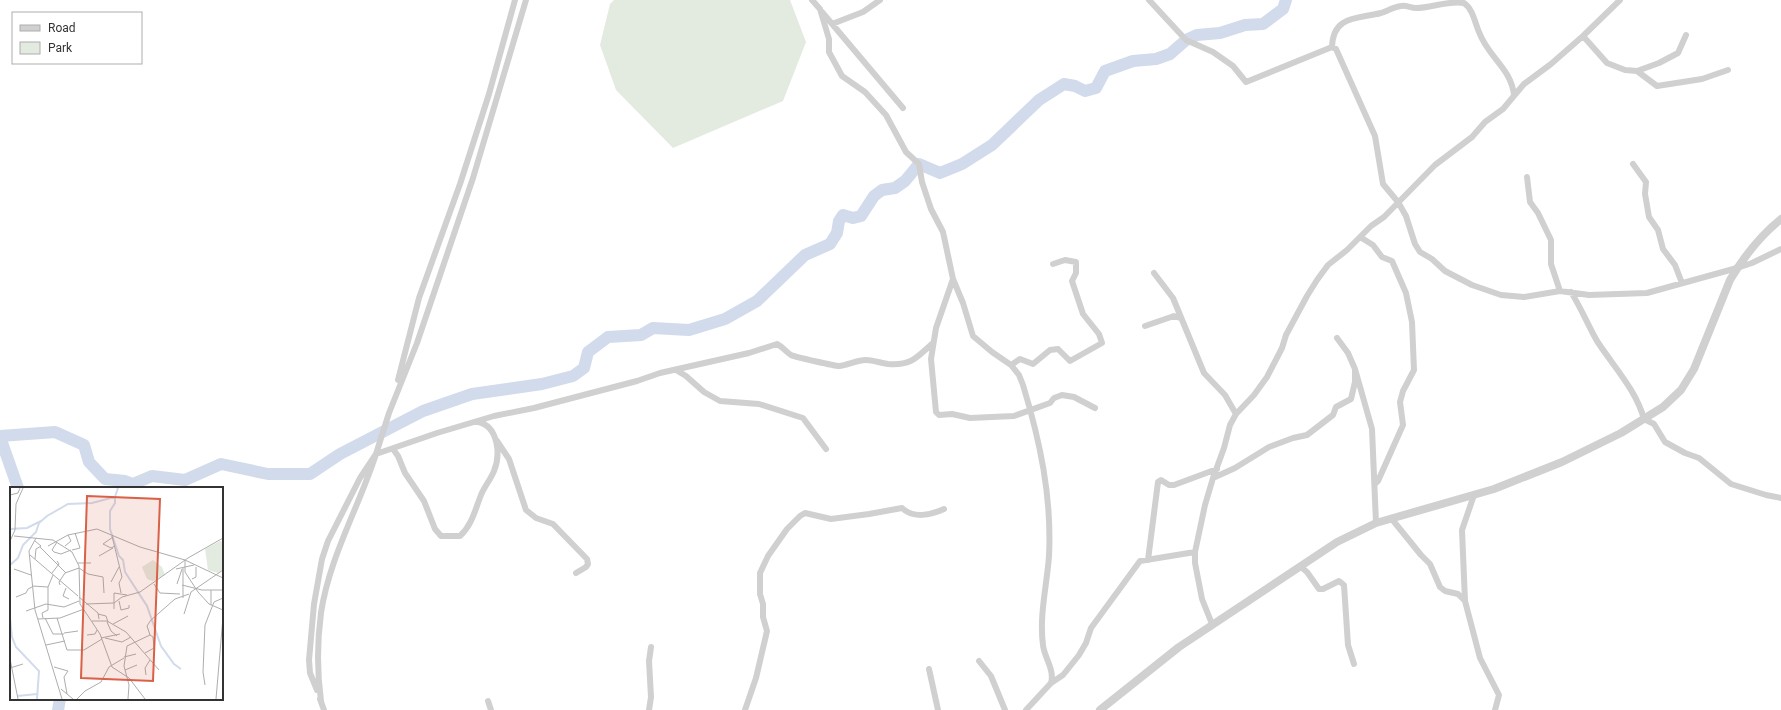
<svg xmlns="http://www.w3.org/2000/svg" width="1781" height="710" viewBox="0 0 1781 710" font-family="Roboto,sans-serif">
<rect width="100%" height="100%" fill="#fff"/>
<!-- green -->
<path fill="#e3ebe0" d="M614,0H790L806,42L783,101L673,148L616,90L600,45L610,4Z"/>
<g fill="none" stroke-linecap="round" stroke-linejoin="round">
<!-- river -->
<path stroke="#d1dbeb" stroke-width="12" d="M0,436L55,432L84,445L89,462L105,479L125,481L133,484L152,476L185,480L221,464L268,474H310L340,454L423,411L472,394L542,384L573,376L584,368L588,352L608,337L641,335L653,328L689,330L725,319L757,301L805,255L830,244L837,233L839,221L843,215L853,218L861,216L874,196L882,190L895,188L905,181L919,164L940,173L962,164L992,145L1039,100L1064,84L1075,86L1085,91L1096,88L1105,71L1133,61L1156,59L1170,54L1186,40L1197,35L1220,33L1245,25L1263,24L1283,9L1286,0
M0,437L18,488
M58,710L60,699"/>
<!-- minor -->
<path stroke="#d0d0d0" stroke-width="6" d="M812,0L820,9L829,39V52L842,76L865,92L886,115L906,152L919,164L922,182L931,209L943,232L953,279L963,303L973,336L992,352L1011,365L1019,375L1023,385C1040,441 1052,497 1049,556C1047,585 1039,615 1043,645C1044,657 1055,670 1051,683
M1149,0L1186,40L1213,52L1233,66L1246,82L1332,47L1336,49L1375,136L1383,184L1398,202L1406,216L1415,244L1420,252L1432,259L1445,271L1472,285L1501,295L1524,297L1560,291L1589,295L1647,293L1737,268L1752,263L1781,249
M822,12L903,108
M832,24L863,12L880,0
M1583,36L1607,63L1625,70L1637,71L1657,86L1702,79L1728,70
M1332,47C1333,15 1358,19 1381,13C1387,11 1394,7 1401,6C1406,5 1411,8 1416,8C1431,8 1449,0 1464,3C1473,9 1475,23 1479,32C1488,57 1511,68 1514,95
M1637,71L1659,63L1678,53L1686,35
M1633,164L1646,182L1645,194L1649,217L1658,230L1663,249L1675,265L1682,283
M1527,177L1530,202L1538,213L1551,240V264L1560,291
M1360,237L1373,245L1382,257L1392,261L1406,293L1412,322L1414,370L1403,391L1400,402L1403,425L1378,481L1375,484
M1154,273L1173,298L1204,373L1225,395L1236,414
M953,279L936,328L931,359L936,412L939,415L952,414L970,418L1014,416L1050,403L1054,398L1062,395L1074,397L1095,408
M1571,292C1581,308 1588,325 1597,341C1614,367 1636,390 1644,419L1654,424L1665,442L1685,453L1699,458L1731,484L1766,495L1781,498
M1145,326L1174,316L1180,318
M1337,338L1348,353L1355,369L1372,429L1376,523
M1011,365L1020,359L1033,364L1050,350L1058,349L1070,361L1102,343L1099,334L1083,314L1072,281L1076,273V262L1065,260L1053,264
M676,370L686,376L704,392L720,401L759,404L803,418L826,449
M398,380L419,298L460,184L489,94L515,0
M497,441L509,459L526,510L536,518L553,524L587,559L588,564L586,567L576,573
M393,449L398,456L405,473L424,501L435,529L441,536H460C472,525 475,510 481,495C484,487 491,479 494,471C501,454 498,426 478,422
M1213,478L1235,468L1269,447L1293,438L1307,435L1333,415L1336,407L1351,399L1355,382V369
M1391,518L1421,555L1430,564L1440,587L1445,591L1458,594L1465,601L1480,658L1499,695L1495,710
M1148,560L1158,482L1161,480L1169,485H1174L1217,469
M1301,567L1307,572L1319,589H1323L1339,581L1344,585L1348,645L1354,664
M1465,601L1462,530L1474,495
M1212,624L1202,599L1195,563V552L1205,505L1213,478L1224,448L1230,425L1236,414L1254,395L1267,377L1282,348L1286,335L1307,296L1317,280L1328,265L1347,250L1371,226L1384,217L1435,165L1472,137L1485,122L1503,109L1524,84L1551,64L1583,36L1620,0
M979,661L991,676L1005,710
M929,669L938,710
M317,690L310,673L309,660L314,604L322,559L328,541L360,478L376,454L389,413L417,343L473,178L526,0
M320,699L324,710
M321,701C317,672 317,643 321,613C329,558 359,507 376,454L437,433L494,416L534,408L637,381L660,373L749,353L777,344C783,347 786,352 791,355C795,357 835,366 839,366C848,365 857,360 866,360C873,360 880,363 888,364C912,366 917,357 933,343
M488,701L491,710
M649,710L651,697L649,661L651,647
M745,710L756,678L767,631L763,617V604L760,594V573L768,556L787,529L800,516L805,513L831,519L869,514L902,508C913,519 931,515 944,509
M1026,710L1051,683L1063,675L1079,655L1086,643L1091,628L1140,561L1195,552"/>
<!-- tertiary -->
<path stroke="#d0d0d0" stroke-width="8" d="M1100,710L1179,647L1337,542L1376,523L1494,489L1562,462L1621,433L1663,407L1681,390L1694,369L1730,280C1743,258 1761,235 1781,219"/>
</g>
<!-- overview -->
<g transform="translate(10 487)">
<rect width="213" height="213" fill="#fff"/>
<path d="M210,54L213,55V82L208,86L198,83L195,62ZM143,73L152,80L155,88L143,94L137,92L132,80Z" fill="#e3ebe0"/>
<path fill="none" stroke="#d1dbeb" stroke-width="2" d="M105,10V16L100,24V42L109,69L113,73L115,85L137,119L151,159L164,177L171,182M0,42L17,41L31,34M0,78L8,71L13,58L26,45L29,36L37,29L58,17L82,16L105,10L108,1M0,131L2,150L6,160L29,184L27,212M7,209L27,207"/>
<path fill="none" stroke="#adadad" stroke-width="1" d="M0,8L8,6L10,1M4,49L43,53L62,65L69,79L70,117L90,147L102,180L119,191L135,212M102,49L112,90L109,96L111,106M103,50L93,57L101,61L105,59M26,51L19,64L25,123L52,212M0,54L5,43L6,17L13,1M47,55L42,63L44,65L51,67L61,63M38,59L58,48L87,42L130,60L175,73L213,91M55,59L61,54L58,48M30,60L56,86M62,63L70,61L65,46M20,68L68,109M89,69L103,61M25,72L26,62L31,59L25,54M175,73V85L188,105L199,117L213,123M68,76H81M4,82L21,88M166,82L184,78M42,86L49,77L47,74M182,92L186,90V80M101,95L109,80M144,97L150,106L170,107M167,97L172,82M50,98L49,95L55,86L69,81L78,87L93,90L94,106M172,98L192,103H213M22,99L38,100M56,101L53,109L59,112M201,103V118M6,110L16,106L18,102L22,100M69,110L88,126L89,132M173,111V81M109,114L111,123L119,121V118M76,117L104,116L112,110L130,105L178,71L213,51M104,122V106L117,108M16,124L36,117L54,120L69,114M88,127L96,129L98,135M174,127L181,105L213,83M33,131L32,126L38,123V100L43,88M35,131L43,147H54M47,131L57,163H74L92,152M28,132L50,131L74,122M82,134H97L116,145L149,183M97,135L101,144L107,149M103,137L118,129M54,146L68,144M77,148L85,147L87,143M91,151L110,147M95,151L112,155L121,150M36,158L55,154M135,166L144,161L143,150L140,148M114,170L126,167M0,172L8,212M44,180L58,184L54,190L57,207M0,181L13,177M115,183L127,178M136,188L135,181L140,173M195,198L193,185L195,138L204,115L213,111M51,202L63,212M67,212L75,204L91,195L99,180L114,171M118,212L119,198L114,179L117,159L140,148L137,139L141,133L165,112L179,107M206,212L213,130"/>
<path fill="#d86147" fill-opacity="0.15" stroke="#d86147" stroke-width="2" d="M77,9L150,12L143,194L71,191Z"/>
<rect width="213" height="213" fill="none" stroke="#333" stroke-width="2"/>
</g>
<!-- legend -->
<rect x="12" y="12" width="130" height="52" fill="#ffffff" stroke="#adadad"/>
<rect x="20" y="25" width="20" height="6" fill="#d0d0d0" stroke="#adadad"/>
<text x="48" y="32" font-size="12" fill="#333333">Road</text>
<rect x="20" y="42" width="20" height="12" fill="#e3ebe0" stroke="#adadad"/>
<text x="48" y="52" font-size="12" fill="#333333">Park</text>
</svg>
